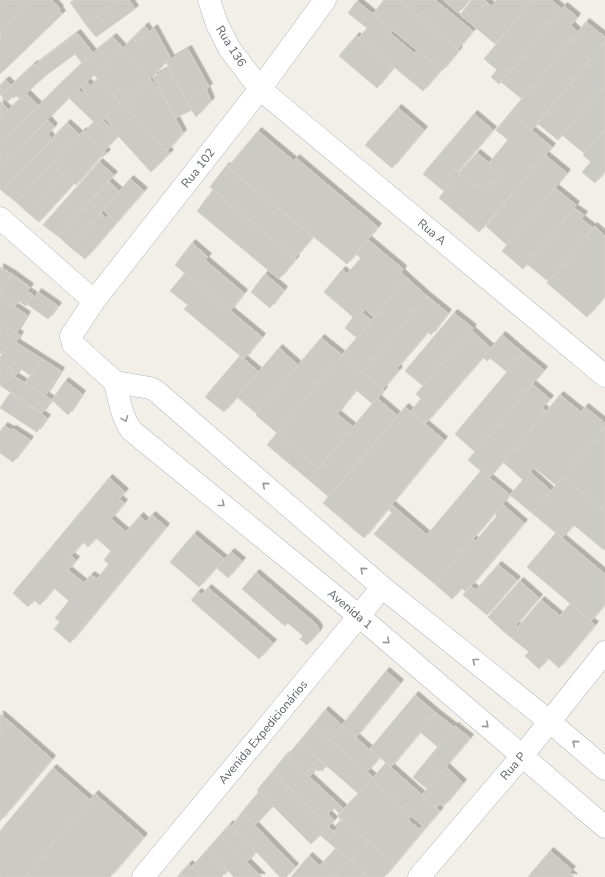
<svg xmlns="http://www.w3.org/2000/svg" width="605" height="877" viewBox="0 0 605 877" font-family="'Nunito Sans',sans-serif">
<defs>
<filter id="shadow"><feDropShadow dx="3.5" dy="-3.5" stdDeviation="0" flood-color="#0004"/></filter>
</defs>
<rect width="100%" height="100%" fill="#f1efe8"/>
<!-- building -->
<path fill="#cccac5" stroke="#d6d1c6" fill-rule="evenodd" filter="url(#shadow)" d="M0,0H30L0,34Z
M30,0H52L60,9L59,10L62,14L0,74V34Z
M74,0H120L86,25L70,2Z
M120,0H129L135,9L96,37L86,25Z
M384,0H399L459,50L442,71L373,14Z
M399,0H435L473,31L458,49Z
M443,0H469L458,13Z
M472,0H484L487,2L469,22L460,15Z
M497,0H533L495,44L469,22L487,2L491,6Z
M533,0H551L562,9L499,84L491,77L497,70L484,59Z
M357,1L392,30L390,33L414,53L417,50L441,70L423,91L359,38L367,28L348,13Z
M564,6L577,17L571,25L578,32L522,99L501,82Z
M586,22L605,37V42L532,130L510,113Z
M145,26L150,33L137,43L133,38Z
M154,28L171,59L166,62L150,79L121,50L133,38L137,43Z
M77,33L93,53L82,63L75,54L45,76L35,65Z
M356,36L394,67L377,88L339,56Z
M113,37L123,48L69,98L57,87L93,53Z
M605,42V86L558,140L537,123Z
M188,49L209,87L186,100L166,62Z
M121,50L150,79L129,99L119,89L113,95L94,75Z
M34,64L45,76L20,99L17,96L13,98L12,97L7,102L1,95Z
M169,68L192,110L175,118L153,77Z
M97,79L120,103L97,125L69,98L78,90L82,93L85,91L81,88L87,82L91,86Z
M150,79L163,95L183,133L167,151L113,95L119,89L129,99Z
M6,80L12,86L1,95L0,94V85Z
M605,86V129L584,153L562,135Z
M57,87L69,98L0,167V144Z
M206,89L211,101L196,117L186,100Z
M26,93L39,106L0,144V118Z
M0,101L8,110L0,118Z
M120,103L170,153L151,172L111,128L112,127L105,118Z
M398,108L424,130L392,168L365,145Z
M510,113L552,147L479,232L439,198L458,174L474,186L476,184L486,193L501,176L490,167L491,165L489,163L508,140L496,130Z
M474,114L493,130L454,176L456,177L444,191L423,174Z
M48,120L54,127L48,134L52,140L2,191L0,189V167Z
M103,120L118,136L104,151L84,132L94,122L97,125Z
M67,123L79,134L16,202L2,191Z
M605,129V171L595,183L582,172L591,162L583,155Z
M83,131L107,153L103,157L101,156L76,185L52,163Z
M258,131L294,161L296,158L378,227L347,264L228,167Z
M477,153L489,163L491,165L490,167L501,176L486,193L476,184L474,186L458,174Z
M545,155L567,173L507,245L486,226Z
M99,162L114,175L59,237L43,225Z
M52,163L64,173L27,212L16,202Z
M226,166L313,237L295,258L210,187Z
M64,173L74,183L39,222L27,212Z
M130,179L144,191L117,222L103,210Z
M109,182L119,191L71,248L59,237Z
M555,188L576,205L523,269L502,251Z
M213,190L296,259L279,279L197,211Z
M574,208L584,215L581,219L593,228L548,281L527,264Z
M100,213L106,218L109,215L117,222L85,259L71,248Z
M594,226L605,236V296L587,317L547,283Z
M367,239L403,269L401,272L407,278L374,317L365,309L362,313L372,321L357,338L345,328L353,317L324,292L342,270L347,274L361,258L356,254Z
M192,243L208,257L205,260L244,293L230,311L175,265Z
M0,267L12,274L0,294Z
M185,273L262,337L244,359L184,309L188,305L170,291Z
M12,274L30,287L27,291L33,295L26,306L19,301L14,307L0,297V294Z
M265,274L284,290L270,308L251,292Z
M407,278L427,296L363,373L342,355Z
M38,292L58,306L48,319L27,304L33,295L35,297Z
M427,296L448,313L431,335L428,332L397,368L399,370L383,389L363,373Z
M0,297L27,315L16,333L0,324Z
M454,313L473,328L423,386L405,371Z
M0,324L20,335L16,342L12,340L2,354L0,353Z
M471,330L491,348L425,424L410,412L421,399L416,394Z
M502,335L523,353L507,372L490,358L487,361L483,357Z
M321,338L342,355L277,433L256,415Z
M12,340L42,359L31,376L20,368L15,376L9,373L12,369L0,362V357Z
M279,348L298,365L257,414L237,397Z
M523,353L544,370L475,452L455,434Z
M342,355L384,390L373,404L356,390L337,414L353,427L319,469L277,433Z
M240,356L259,372L224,412L205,397Z
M42,359L61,371L45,396L25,383Z
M0,362L12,369L1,386L0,385Z
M9,373L52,400L42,413L1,386Z
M65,381L82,394L68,415L52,400Z
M532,384L550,399L542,408L546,411L489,478L468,460Z
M10,393L47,418L37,432L0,408Z
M560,395L581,412L585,407L605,423V427L556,485L534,467L530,472L551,491L532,513L510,495L523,480L503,462Z
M377,398L398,416L329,497L309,480Z
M405,407L444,440L364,538L323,503Z
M4,426L11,430L13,429L30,440L13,462L0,453V432Z
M605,427V512L563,477Z
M277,433L319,469L309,480L267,445Z
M481,471L510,495L435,584L374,534L392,513L388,509L392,505L427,535Z
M563,477L605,512V549L604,550L574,525L562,538L532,513Z
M109,478L125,492L119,499L124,503L111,519L126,532L140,516L146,522L152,515L166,527L70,643L54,629L60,622L55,618L69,601L54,588L40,605L34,600L28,607L13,593ZM96,538L111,551L104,560L109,564L97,579L91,575L84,583L68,570L76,560L71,556L83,542L88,547Z
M502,504L524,523L466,592L462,588L452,599L435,584L473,539L475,542L497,516L495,513Z
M556,533L605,574V604L591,621L527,567Z
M194,534L224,559L199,587L170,562Z
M231,552L242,561L228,578L217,568Z
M498,565L517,580L487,615L463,595L470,586L476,590Z
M256,573L315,623L318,627L319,630L317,634L307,645L300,639L303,636L288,623L285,626L242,589Z
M520,581L539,598L516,625L518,627L541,600L560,616L570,604L595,625L559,668L548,658L539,669L525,656L529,652L503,631L488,617Z
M208,588L273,643L259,659L191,600L198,592L202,595Z
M386,671L400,683L356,737L342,725Z
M415,695L436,713L391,767L370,749Z
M325,710L342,725L329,740L313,725Z
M436,713L454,727L438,747L420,732Z
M0,714L11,723L0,736Z
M11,723L52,759L0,821V736Z
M313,725L373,777L359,794L299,742Z
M342,725L379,758L367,772L329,740Z
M455,726L470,738L427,789L413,777Z
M299,742L319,759L306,774L287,756Z
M286,755L344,809L340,814L334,808L328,814L334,820L329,826L272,772Z
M319,759L326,766L322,771L320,770L319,771L315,769L309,777L306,774Z
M386,763L440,811L425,828L371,780Z
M446,767L463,783L444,806L440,803L436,808L422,795Z
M53,768L90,800L24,877H0V831Z
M273,771L329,826L311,844L257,790Z
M371,780L411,816L408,820L419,829L423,825L425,828L395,864L337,816Z
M259,792L273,806L255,825L242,812Z
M95,794L144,837L110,877H24Z
M242,812L295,867L286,877H280L232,826Z
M341,820L369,842L352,862L327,841L335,832H334L337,828L335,826Z
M230,824L256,852L247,862L220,835Z
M328,827L335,832L327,841L320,835Z
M220,835L262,877H234L207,850Z
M369,842L395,864L384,877H369L352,862Z
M336,848L349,859L334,877H333L320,866Z
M207,850L227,871L222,876L223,877H202L192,867Z
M550,851L572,870L569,873L574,877H528Z
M309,856L320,866L333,877H291Z
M349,859L352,862L369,877H334Z
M189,864L202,877H177Z"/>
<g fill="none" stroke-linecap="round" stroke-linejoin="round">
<!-- minor casing -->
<g stroke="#b5b8bc" stroke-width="23">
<path id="minor" d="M209,0L217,24L229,48L260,89L605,376
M325,0L260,89L94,301L71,336L73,344L115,382L150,388L156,391L382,587L549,721L605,769
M0,218L94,301
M115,382C119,398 121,417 132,431L359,616L605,827
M143,877L359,616L382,587
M419,877L522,756L605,652"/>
</g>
<!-- minor -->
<use href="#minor" stroke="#fff" stroke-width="22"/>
</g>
<!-- one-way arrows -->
<defs><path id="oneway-chevron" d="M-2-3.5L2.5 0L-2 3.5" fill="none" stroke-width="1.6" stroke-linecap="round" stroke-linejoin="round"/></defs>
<g stroke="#979a9d">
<use href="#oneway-chevron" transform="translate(125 419) rotate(69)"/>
<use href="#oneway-chevron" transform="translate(265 485) rotate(-139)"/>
<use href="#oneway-chevron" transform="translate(222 504) rotate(39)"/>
<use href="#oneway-chevron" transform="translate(363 570) rotate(-139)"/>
<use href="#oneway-chevron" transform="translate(387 641) rotate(41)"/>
<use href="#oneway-chevron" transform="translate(475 661) rotate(-141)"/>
<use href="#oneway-chevron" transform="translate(486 725) rotate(41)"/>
<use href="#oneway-chevron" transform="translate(575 743) rotate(-139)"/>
</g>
<g text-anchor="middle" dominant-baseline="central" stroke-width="3" stroke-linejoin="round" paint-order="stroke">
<!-- street labels -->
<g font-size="12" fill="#5f6368" stroke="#fff">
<text transform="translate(231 46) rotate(58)">Rua 136</text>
<text transform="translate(198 168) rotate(-52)">Rua 102</text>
<text transform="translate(432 232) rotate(40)">Rua A</text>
<text transform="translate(350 609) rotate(40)">Avenida 1</text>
<text transform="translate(263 732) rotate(-50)">Avenida Expedicionários</text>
<text transform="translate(513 766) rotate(-50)">Rua P</text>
</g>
</g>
</svg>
